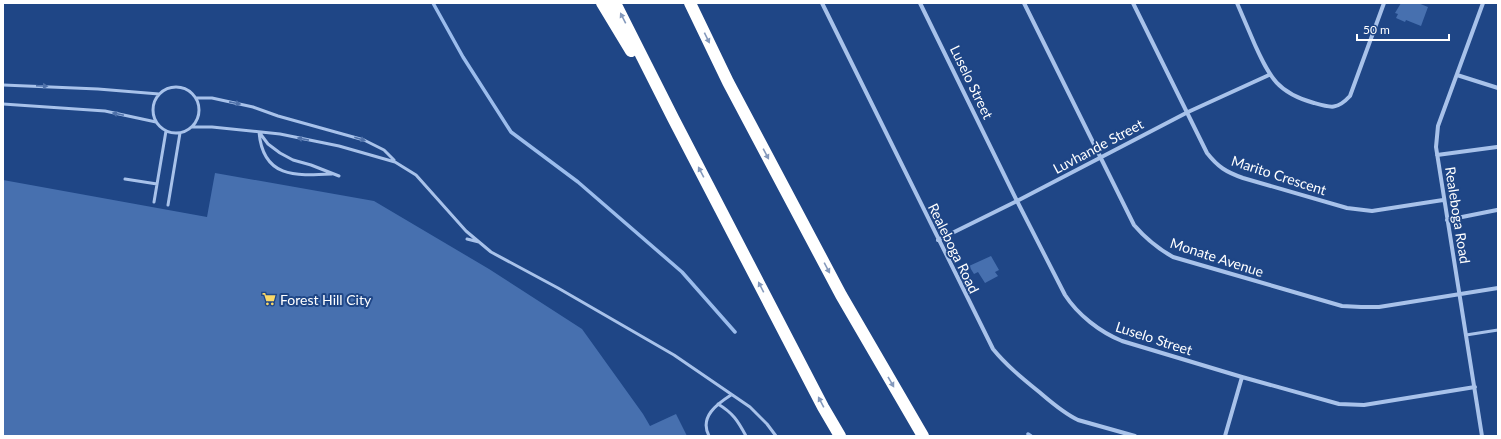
<svg xmlns="http://www.w3.org/2000/svg" width="1501" height="439" viewBox="0 0 1501 439" font-family="Lato,sans-serif">
<rect width="100%" height="100%" fill="#1f4686"/>
<g fill="none" stroke-linecap="round" stroke-linejoin="round">
<!-- stream -->
<path stroke="#9bbcec" stroke-width="3.5" d="M433,3L463,57L511,132L578,182L682,272L735,332
M1028,434L1031,436"/>
</g>
<!-- building -->
<path fill="#4770af" d="M1401,3H1418L1428,7L1421,26L1406,20L1405,22L1396,18L1398,14L1395,13Z
M215,173L374,201L489,269L582,329L643,414L650,426L676,414L687,436H3V180L207,217Z
M991,256L999,270L995,272L998,276L985,283L978,272L974,274L969,266Z"/>
<g fill="none" stroke-linecap="round" stroke-linejoin="round">
<!-- service -->
<path stroke="#a8c2ea" stroke-width="3" d="M3,85L98,89L159,94
M153 110a23 23 0 1 1 46 0a23 23 0 1 1-46 0Z
M197,98H212L253,107L278,116L364,140L384,150L394,160
M3,104L105,111L156,122
M192,127H212L280,134L339,146L395,162L416,175L466,231L491,252L558,288L674,355L750,407L767,424L776,436
M332,174C295,176 263,178 259,132L268,144L280,153L293,160L311,165L339,176
M125,179L157,184
M154,202L166,131
M168,205L180,133
M467,239L479,242
M1466,335L1498,330
M718,404C733,413 738,421 746,436
M709,436C699,417 717,404 731,395"/>
<!-- minor -->
<path stroke="#a8c2ea" stroke-width="4" d="M822,3L993,349C1006,365 1022,378 1038,391C1051,402 1063,413 1078,420L1135,436
M920,3L1017,201L1065,295C1078,315 1100,332 1122,341L1242,377L1339,404L1364,405L1475,387
M1024,3L1134,225C1146,239 1157,248 1173,257L1342,306L1361,307H1379L1498,288
M1133,3L1207,153C1218,167 1226,172 1243,178L1347,208L1372,211L1443,200
M1237,3C1243,17 1249,31 1255,45C1270,78 1278,93 1314,103C1331,108 1337,110 1350,96L1384,3
M1457,75L1498,88
M1437,155L1497,147
M1447,220L1497,210
M938,240L1017,201L1188,112L1269,75
M1225,436L1242,377
M1482,436L1436,147L1438,126L1483,3"/>
<!-- motorway -->
<path stroke="#fff" stroke-width="12" d="M602,3L631,51
M615,3L673,118L823,407L840,436
M690,3L728,82L841,295L923,436"/>
</g>
<!-- one-way arrows -->
<defs><path id="oneway-solid" d="M-6-.8H1V-3.2L6.5 0L1 3.2V.8H-6Z"/></defs>
<g fill="#8499bc">
<use href="#oneway-solid" transform="translate(623 18) rotate(-117)"/>
<use href="#oneway-solid" transform="translate(707 38) rotate(64)"/>
<use href="#oneway-solid" transform="translate(766 154) rotate(62)"/>
<use href="#oneway-solid" transform="translate(701 172) rotate(-118)"/>
<use href="#oneway-solid" transform="translate(827 268) rotate(62)"/>
<use href="#oneway-solid" transform="translate(761 287) rotate(-117)"/>
<use href="#oneway-solid" transform="translate(891 382) rotate(60)"/>
<use href="#oneway-solid" transform="translate(821 402) rotate(-118)"/>
</g>
<g fill="#4f71a9">
<use href="#oneway-solid" transform="translate(42 86) rotate(3)"/>
<use href="#oneway-solid" transform="translate(235 103) rotate(11)"/>
<use href="#oneway-solid" transform="translate(118 114) rotate(-168)"/>
<use href="#oneway-solid" transform="translate(303 139) rotate(-169)"/>
<use href="#oneway-solid" transform="translate(360 139) rotate(17)"/>
</g>
<!-- icons -->
<defs>
<g id="supermarket-bare" transform="scale(1.08)"><path d="M-6-5.5h2.5l.6 2H6L4.5 2H-2.5L-4.4-4H-6ZM-1.5 3.2a1.3 1.3 0 1 0 .1 0ZM3 3.2a1.3 1.3 0 1 0 .1 0Z" fill="#f9d868" stroke="#1f4686" stroke-width="2.5" paint-order="stroke"/></g>
</defs>
<g fill-rule="evenodd">
<use href="#supermarket-bare" x="269" y="299"/>
</g>
<g text-anchor="middle" dominant-baseline="central" stroke-width="4" stroke-linejoin="round" paint-order="stroke">
<!-- street labels -->
<g font-size="14" fill="#fff" stroke="#1f4686">
<text transform="translate(972 82) rotate(64)">Luselo Street</text>
<text transform="translate(1098 146) rotate(-28)">Luvhande Street</text>
<text transform="translate(1279 175) rotate(18)">Marito Crescent</text>
<text transform="translate(1458 215) rotate(81)">Realeboga Road</text>
<text transform="translate(954 248) rotate(64)">Realeboga Road</text>
<text transform="translate(1217 257) rotate(18)">Monate Avenue</text>
<text transform="translate(1154 338) rotate(18)">Luselo Street</text>
</g>
<!-- poi labels -->
<g font-size="14" fill="#fff" stroke="#1f4686" text-anchor="start">
<text x="280" y="299">Forest Hill City</text>
</g>
</g>
<!-- border -->
<rect width="1501" height="439" fill="none" stroke="#ffffff" stroke-width="8"/>
<!-- scale -->
<path d="M1357 34v6h92v-6" fill="none" stroke="#ffffff" stroke-width="2"/>
<text x="1363" y="34" font-size="12" fill="#ffffff" stroke="#1f4686" stroke-width="3" paint-order="stroke">50 m</text>
</svg>
